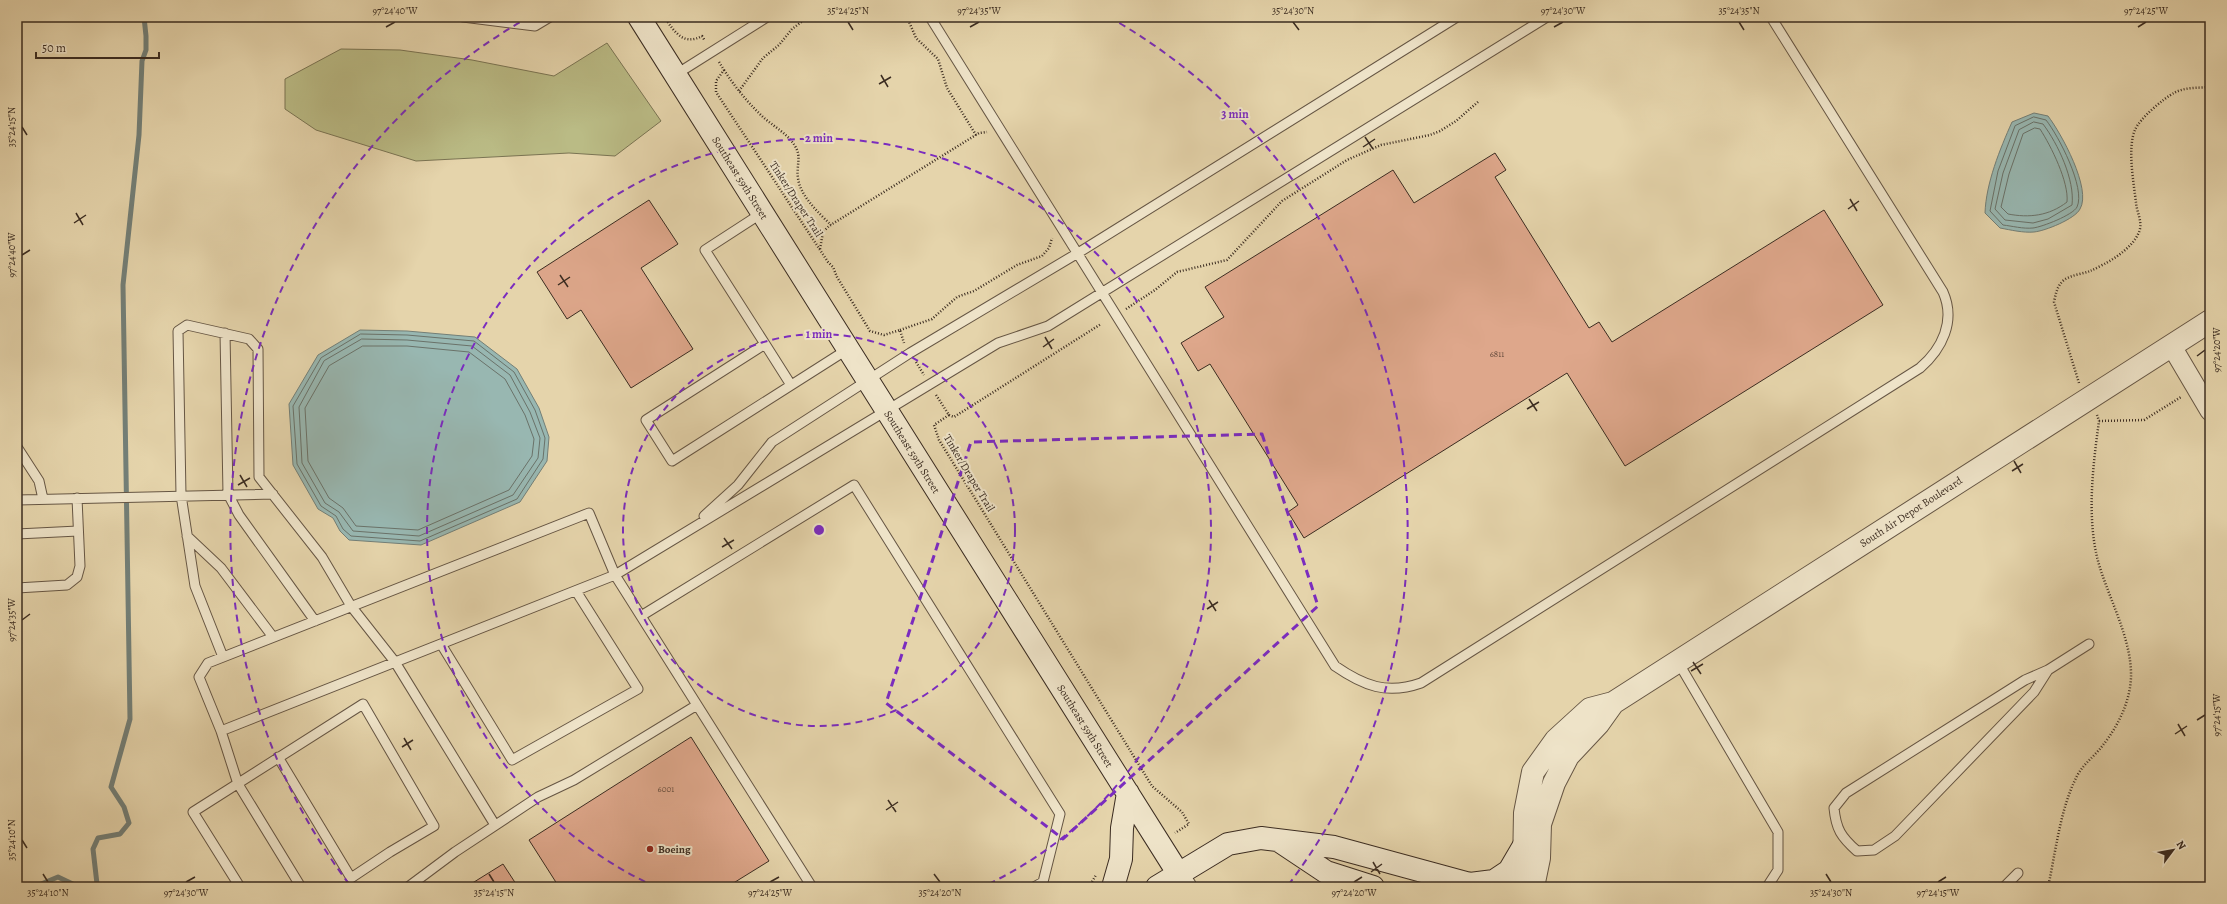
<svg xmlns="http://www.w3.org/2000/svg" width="2227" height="904" viewBox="0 0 2227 904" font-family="Alegreya,serif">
<rect width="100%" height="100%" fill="#e5d4ab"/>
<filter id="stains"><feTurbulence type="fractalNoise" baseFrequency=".005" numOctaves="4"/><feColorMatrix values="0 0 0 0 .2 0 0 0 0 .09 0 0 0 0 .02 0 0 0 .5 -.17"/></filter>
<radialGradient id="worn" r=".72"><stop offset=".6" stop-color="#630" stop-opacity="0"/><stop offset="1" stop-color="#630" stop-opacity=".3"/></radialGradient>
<!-- green -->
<path fill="#babb85" stroke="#7a7453" d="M607,43L661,121L615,156L569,153L416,161L316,130L285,109V79L341,49L400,50L472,60L554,76Z"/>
<!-- water -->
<path fill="#98b7b1" stroke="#737f77" d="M2034,113L2048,116C2061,133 2092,189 2080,209C2075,219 2045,231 2034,232C2023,233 2011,230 2000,228L1985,213C1986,183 2000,149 2012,122Z
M360,330L407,331L475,337L517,369L539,408L549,437L547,461L520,502L421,545L349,540L340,531L333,518L318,509L293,465L289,404L318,355Z"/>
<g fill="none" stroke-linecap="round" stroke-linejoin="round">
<!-- shore -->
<path stroke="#6a7269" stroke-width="1" d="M2034,117L2046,120C2058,135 2086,188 2077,207C2073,215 2042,227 2033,228C2023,229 2012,226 2003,225L1990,211L1998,171L2015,126Z
M2034,122L2043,124C2058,144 2075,180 2072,205L2048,219L2033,223L2005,220L1995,209L2003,173L2019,130Z
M2035,128L2040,129C2051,146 2069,182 2067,202C2049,216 2029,218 2008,214L2001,207L2009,174L2023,134Z
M361,334L407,335L474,341L514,372L535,410L545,438L543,459L517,499L420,541L351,536L343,529L336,516L321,506L297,464L293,406L321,358Z
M362,339L407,340L472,346L510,375L530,412L540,438L538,458L513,495L419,536L353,531L339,512L325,503L302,463L299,407L324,361Z
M363,346H407L469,352L505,379L525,415L534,439L532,456L509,490L418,530L356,526L343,508L329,498L308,461L305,408L329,366Z"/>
<!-- stream -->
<path stroke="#737f77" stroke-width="5" d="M34,887L58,877L79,887
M94,887L97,884L93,849L98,838L120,834L129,823L124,807L111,787L130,719L123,285L139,135L142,61L146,50V36L144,17"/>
</g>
<!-- building -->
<path fill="#dea78b" stroke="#3b2c21" d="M1495,153L1506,170L1495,177L1589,328L1599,322L1612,342L1824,210L1883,305L1625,466L1567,373L1304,538L1288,512L1298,505L1210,364L1198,371L1181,343L1224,317L1205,287L1393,170L1414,203Z
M649,200L678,244L641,268L693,349L631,388L581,310L567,319L537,272Z
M691,737L769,861L727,887H559L529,840Z
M503,864L518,887H466Z"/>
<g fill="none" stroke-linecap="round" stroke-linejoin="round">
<!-- service casing -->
<g stroke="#665644" stroke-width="11">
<path id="service" d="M463,17L535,26L550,17
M930,17L1335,666C1364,686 1387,695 1421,683L1920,368C1942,349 1956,321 1943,292L1771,17
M675,75L767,17
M762,213L705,250L765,344L646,420L672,461L848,349
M225,333L228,494L239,515L315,621
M765,344L791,385
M17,447L39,481L43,499
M17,500L273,494
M704,516L738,485L772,442L910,353L1078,253L1457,17
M17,534L78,531
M187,536L221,568L273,637
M17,588L67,585L77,577L80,566L77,498
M641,616L854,485L1060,814L1043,882L1034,887
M441,644L512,760L638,689L576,591
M223,657L195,586L181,495L178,331L187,325L249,339L258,349L259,477L322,557L351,606L395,662L495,825
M1678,662L1778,832V870L1767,887
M2048,670L2034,692L1895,836L1874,850L1857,851C1841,837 1836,829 1834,808L1846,793L2025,680L2048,670L2089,644
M221,731L615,575L998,343L1048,326L1547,17
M240,887L193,812L363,704L434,826L390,852L351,878L278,757
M301,887L238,784L221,731L199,677L208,663L589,513L615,575L812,887
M408,887L455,852L538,797L574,780L697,705
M2004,887L2018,873"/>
</g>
<!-- minor casing -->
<g stroke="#665644" stroke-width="21">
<path id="minor" d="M2171,345L2210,411
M1178,873L1187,887"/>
</g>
<!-- tertiary casing -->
<g stroke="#665644" stroke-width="24">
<path id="tertiary" d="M1516,887L1524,868L1525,813L1533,772L1556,740L1590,709L1613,703
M1533,887L1539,858L1540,824L1554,783L1568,756L1598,724L1613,703L2210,321"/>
</g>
<!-- secondary casing -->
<g stroke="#3b2c21" stroke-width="24">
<path id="secondary" d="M639,17L1178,873
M1281,842L1326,872L1373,887
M1113,887L1121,859L1122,828L1128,793
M1157,887L1228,844L1261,838L1334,847L1470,884L1494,881L1509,871L1526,842"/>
</g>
<!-- path -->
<path stroke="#3b2c21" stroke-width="2.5" stroke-dasharray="1 2" stroke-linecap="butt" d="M664,17C675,32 683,46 702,36L705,41
M907,17L916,38L938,59L947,88L976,135
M719,62L724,70L716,81V92L828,262L833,267L837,277L870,331L884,335L900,330L904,343
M724,70C735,87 748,103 763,117C773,126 788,134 795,146C802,157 796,166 798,178C800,196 819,213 831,225
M739,91L763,58L779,45L792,29L808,17
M820,249L823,232L829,226L979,133L987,132
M1126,309L1155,290L1177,272L1227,260L1282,201L1347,160L1381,145L1430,135L1440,131L1456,121L1479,101
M900,330L932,319L957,297L974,291L1017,265L1042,256L1049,248L1052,238
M916,362L924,375
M2079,383L2054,302C2056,293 2057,286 2064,280C2071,275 2082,274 2090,271C2106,264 2132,250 2139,232C2143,222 2137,213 2136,203C2134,184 2127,148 2135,130C2139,119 2164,98 2174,93C2184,87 2199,88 2210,87
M936,395L949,415L934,425L939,440L1152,786L1182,812L1189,824L1175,833
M949,415L954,417L1101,324
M2099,421L2144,420L2181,397
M1089,887L1096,875
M2048,887C2056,851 2060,809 2077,776C2082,766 2091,759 2099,750C2116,730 2130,704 2131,677C2132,637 2106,594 2097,557C2087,514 2093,465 2099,421L2097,415"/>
<!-- service -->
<use href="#service" stroke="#eee3c8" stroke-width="9"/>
<!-- minor -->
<use href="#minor" stroke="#eee3c8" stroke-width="19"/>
<!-- tertiary -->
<use href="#tertiary" stroke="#eee3c8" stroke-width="22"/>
<!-- secondary -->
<use href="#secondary" stroke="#eee3c8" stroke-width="22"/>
</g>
<!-- marked area -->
<path fill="none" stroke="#7b2cbf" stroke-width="3" stroke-dasharray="8 5" stroke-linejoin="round" d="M1262,434L1318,606L1063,839L886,703L971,442Z"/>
<!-- ticks -->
<path fill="none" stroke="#3b2c21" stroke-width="1.5" d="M848,22L853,30M1293,22L1299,30M1739,22L1744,30M386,27L395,22M970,27L979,22M1554,27L1563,22M2138,27L2146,22M881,75L888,87M879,84L891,77M22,127L27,135M1365,137L1373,149M1363,147L1375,139M1850,199L1857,211M1848,209L1859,201M76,213L83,225M74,223L86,215M22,255L30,250M560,275L568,287M558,285L570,277M1045,337L1052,349M1043,347L1054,339M2197,356L2205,350M1529,399L1537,411M1527,409L1539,402M2014,461L2021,473M2012,471L2023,464M240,475L247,487M238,485L250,478M724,538L732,549M722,547L734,540M1209,600L1216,611M1207,609L1218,602M22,620L30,614M1693,662L1701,674M1691,671L1703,664M2197,720L2205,715M2178,724L2185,736M2175,734L2187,726M404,738L411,750M402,747L413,740M888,800L896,812M886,810L898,802M22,840L27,848M1373,862L1380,874M1371,872L1382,864M43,874L48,882M489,874L494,882M934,874L940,882M1826,874L1831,882M186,882L195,877M770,882L779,877M1354,882L1362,877M1938,882L1946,877"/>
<!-- distance rings -->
<g fill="none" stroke="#7b2cbf" stroke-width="2" stroke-dasharray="7 5">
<circle cx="819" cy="530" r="196"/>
<path d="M656 887A392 392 0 1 1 982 887"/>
<path d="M349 884A589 589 0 0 1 529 17M1109 17A589 589 0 0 1 1289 884"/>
</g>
<!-- markers -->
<circle fill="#8f2418" stroke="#eee3c8" stroke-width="1.5" cx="650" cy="849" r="4"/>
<g text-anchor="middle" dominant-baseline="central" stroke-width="4" stroke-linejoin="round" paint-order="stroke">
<!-- number labels -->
<g font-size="9" fill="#644b3c">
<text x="1497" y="354">6811</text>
<text x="666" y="789">6001</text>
</g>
<!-- street labels -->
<g font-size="11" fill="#3b2c21" stroke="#eee3c8">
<text transform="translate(740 178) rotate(58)">Southeast 59th Street</text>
<text transform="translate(796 199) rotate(57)">Tinker/Draper Trail</text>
<text transform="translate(912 452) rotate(58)">Southeast 59th Street</text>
<text transform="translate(969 473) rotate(59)">Tinker/Draper Trail</text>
<text transform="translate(1911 512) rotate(-33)">South Air Depot Boulevard</text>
<text transform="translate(1085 726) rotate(58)">Southeast 59th Street</text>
</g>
<!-- poi labels -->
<g font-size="11" font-weight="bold" fill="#3b2c21" stroke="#eee3c8" text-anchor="start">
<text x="658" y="849">Boeing</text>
</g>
</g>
<circle cx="819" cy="530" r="6" fill="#7b2cbf" stroke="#eee3c8" stroke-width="2"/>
<g font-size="12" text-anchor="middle" font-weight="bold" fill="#7b2cbf" stroke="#eee3c8" stroke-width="4" stroke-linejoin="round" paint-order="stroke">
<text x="1235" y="118">3 min</text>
<text x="819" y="142">2 min</text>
<text x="819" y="338">1 min</text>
</g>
<!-- margin -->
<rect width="2227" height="904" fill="none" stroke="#e5d4ab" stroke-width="44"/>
<!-- north arrow -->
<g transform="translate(2173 850) rotate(58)" stroke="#eee3c8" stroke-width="3" paint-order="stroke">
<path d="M0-3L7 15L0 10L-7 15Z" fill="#3b2c21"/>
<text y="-6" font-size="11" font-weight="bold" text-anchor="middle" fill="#3b2c21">N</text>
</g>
<!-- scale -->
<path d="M36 52v6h123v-6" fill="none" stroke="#3b2c21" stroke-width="2"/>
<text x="42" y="52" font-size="12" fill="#3b2c21" stroke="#eee3c8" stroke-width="3" paint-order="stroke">50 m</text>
<rect x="22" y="22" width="2183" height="860" fill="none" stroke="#3b2c21" stroke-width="1.5"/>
<g font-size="10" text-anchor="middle" fill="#3b2c21">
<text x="395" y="14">97°24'40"W</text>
<text x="848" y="14">35°24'25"N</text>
<text x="979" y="14">97°24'35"W</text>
<text x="1293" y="14">35°24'30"N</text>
<text x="1563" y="14">97°24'30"W</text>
<text x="1739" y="14">35°24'35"N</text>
<text x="2146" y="14">97°24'25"W</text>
<text transform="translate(11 127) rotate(-90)" y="4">35°24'15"N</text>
<text transform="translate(11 255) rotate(-90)" y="4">97°24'40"W</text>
<text transform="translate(2216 350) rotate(-90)" y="4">97°24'20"W</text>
<text transform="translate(11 620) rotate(-90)" y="4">97°24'35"W</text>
<text transform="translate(2216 715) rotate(-90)" y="4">97°24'15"W</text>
<text transform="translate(11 840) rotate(-90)" y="4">35°24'10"N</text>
<text x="48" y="896">35°24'10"N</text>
<text x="186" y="896">97°24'30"W</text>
<text x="494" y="896">35°24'15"N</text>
<text x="770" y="896">97°24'25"W</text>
<text x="940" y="896">35°24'20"N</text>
<text x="1354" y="896">97°24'20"W</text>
<text x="1831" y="896">35°24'30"N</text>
<text x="1938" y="896">97°24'15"W</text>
</g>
<rect width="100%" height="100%" filter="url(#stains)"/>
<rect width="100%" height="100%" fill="url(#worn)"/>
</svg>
